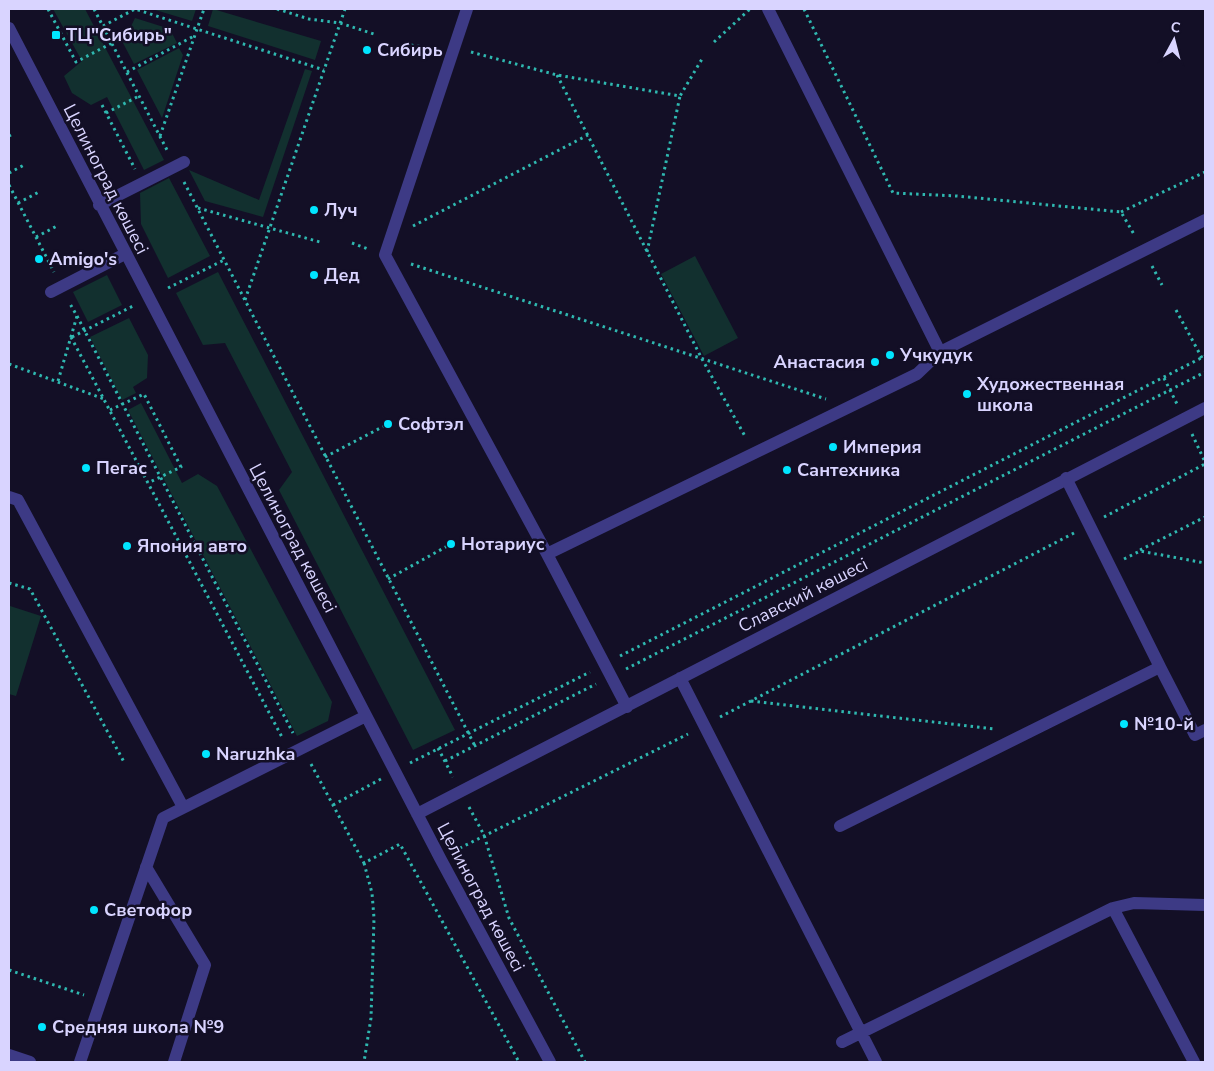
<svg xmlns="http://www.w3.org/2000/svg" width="1214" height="1071" viewBox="0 0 1214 1071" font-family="'Nunito Sans',sans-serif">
<rect width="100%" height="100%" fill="#130f26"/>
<!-- green -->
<path fill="#12302f" d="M53,9H85L164,160L144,170L107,97L91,105L72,93L64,76L82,61Z
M152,9H196L192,21Z
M213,9L321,41L315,60L208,26Z
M135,18L170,29L177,43L134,64L123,43Z
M179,48L183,55L162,118L137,70Z
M305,69L312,71L263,217L205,201L189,170L259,200Z
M169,178L210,256L168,278L141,224L140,193Z
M695,256L738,338L704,356L661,274Z
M218,272L455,730L413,750L279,490L292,472L225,343L203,345L176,293Z
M107,275L122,305L88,322L73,292Z
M129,318L148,355L147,378L133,387L136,393L122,400L90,337Z
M141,403L182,483L198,474L217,486L332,702L328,721L297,736L128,410Z
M10,606L41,616L16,696L9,694Z"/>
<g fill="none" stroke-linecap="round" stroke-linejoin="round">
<!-- path -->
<path stroke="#2fb8b0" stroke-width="3" stroke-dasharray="2.5 4" stroke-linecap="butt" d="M48,9L76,62L112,43
M94,9L167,150
M277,9L309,19L340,23L377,35
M804,9L893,193L957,196L1121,212L1135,236
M103,26L135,9L324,70
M714,42L750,9
M411,45L435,49
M471,52L557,75L680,96L702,59
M127,72L194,36
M557,75L702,359L746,438
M102,105L135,169
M106,113L139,96
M9,136L11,135
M160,136L204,9
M9,173L26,164
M184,182L475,746
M9,185L54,272
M18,203L39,192
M198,208L320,242
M1121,212L1205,172
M413,226L588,135
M36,237L57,226
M352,243L368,249
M647,252L680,96
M411,264L826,399
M1152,266L1162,285
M168,288L224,260
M245,300L345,9
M1176,310L1202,358
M77,316L293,733
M71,337L283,739
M72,337L133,306
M9,364L104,399
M1164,378L1177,404
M58,381L77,316L69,302
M110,410L144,394L181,467L148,483
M1192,434L1205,462
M325,457L388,424
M1104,517L1205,464
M1140,550L1205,517
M1124,559L1140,551L1205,563
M388,579L451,544
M9,583L30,589L124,762
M620,656L1205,356
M626,669L1205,372
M751,701L994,729
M720,717L1074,533
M438,748L453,777
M445,761L596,684
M410,763L590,672
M311,764L364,863L400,844L519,1062
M333,805L381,779
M469,807L484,835L509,918L585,1062
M454,851L688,734
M364,863L372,893L374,918L371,1018L364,1062
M9,970L84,995"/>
<!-- minor -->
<path stroke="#3d3a85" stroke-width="12" d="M467,9L385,255L547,554L627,707
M768,9L940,352L1205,220
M9,28L440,858L550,1062
M99,205L184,162
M51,292L125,254
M9,497L18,500L183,807
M547,554L917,374L940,352
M1160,667L1195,735L1205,730
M680,678L876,1062
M417,814L1205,408
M840,826L1160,667L1066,478
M146,867L205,965L174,1062
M1113,908L1134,903L1205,905
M842,1042L1113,908L1194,1062
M9,1055L30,1062
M80,1062L163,818L366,716"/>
</g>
<!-- markers -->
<g fill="#00e5ff" stroke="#130f26" stroke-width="2">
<rect x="51" y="30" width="10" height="10" rx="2.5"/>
<circle cx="367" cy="50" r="5"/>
<circle cx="314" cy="210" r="5"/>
<circle cx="39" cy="259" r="5"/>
<circle cx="314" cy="275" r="5"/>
<circle cx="890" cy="355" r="5"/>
<circle cx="875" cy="362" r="5"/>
<circle cx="967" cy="394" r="5"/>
<circle cx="388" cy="424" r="5"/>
<circle cx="833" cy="447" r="5"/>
<circle cx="86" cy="468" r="5"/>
<circle cx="787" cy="470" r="5"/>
<circle cx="451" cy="544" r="5"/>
<circle cx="127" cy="546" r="5"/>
<circle cx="1124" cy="724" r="5"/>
<circle cx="206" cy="754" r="5"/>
<circle cx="94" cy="910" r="5"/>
<circle cx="42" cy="1027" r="5"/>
</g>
<g text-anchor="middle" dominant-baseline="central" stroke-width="5" stroke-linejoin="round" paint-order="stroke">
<!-- poi labels -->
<g font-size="18" font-weight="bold" fill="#d9d4ff" stroke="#130f26" text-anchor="start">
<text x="66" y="35">ТЦ"Сибирь"</text>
<text x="377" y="50">Сибирь</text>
<text x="324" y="210">Луч</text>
<text x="49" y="259">Amigo's</text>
<text x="324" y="275">Дед</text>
<text x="900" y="355">Учкудук</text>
<text x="865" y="362" text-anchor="end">Анастасия</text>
<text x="977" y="384">Художественная<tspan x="977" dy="21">школа</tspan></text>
<text x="398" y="424">Софтэл</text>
<text x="843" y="447">Империя</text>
<text x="96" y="468">Пегас</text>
<text x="797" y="470">Сантехника</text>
<text x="461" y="544">Нотариус</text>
<text x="137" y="546">Япония авто</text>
<text x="1134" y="724">№10-й</text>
<text x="216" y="754">Naruzhka</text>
<text x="104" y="910">Светофор</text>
<text x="52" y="1027">Средняя школа №9</text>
</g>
<!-- street labels -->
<g font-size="18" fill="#d9d4ff" stroke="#130f26">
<text transform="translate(106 179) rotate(63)">Целиноград көшесі</text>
<text transform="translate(293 538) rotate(62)">Целиноград көшесі</text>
<text transform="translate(803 595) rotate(-27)">Славский көшесі</text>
<text transform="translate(481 897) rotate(62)">Целиноград көшесі</text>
</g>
</g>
<!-- border -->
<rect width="1214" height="1071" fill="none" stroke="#d9d4ff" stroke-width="20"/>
<!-- north arrow -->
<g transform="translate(1174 40) rotate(7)" stroke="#130f26" stroke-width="4" paint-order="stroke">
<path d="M0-4L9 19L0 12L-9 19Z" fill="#d9d4ff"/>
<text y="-8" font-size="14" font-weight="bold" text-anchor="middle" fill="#d9d4ff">С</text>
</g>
</svg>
